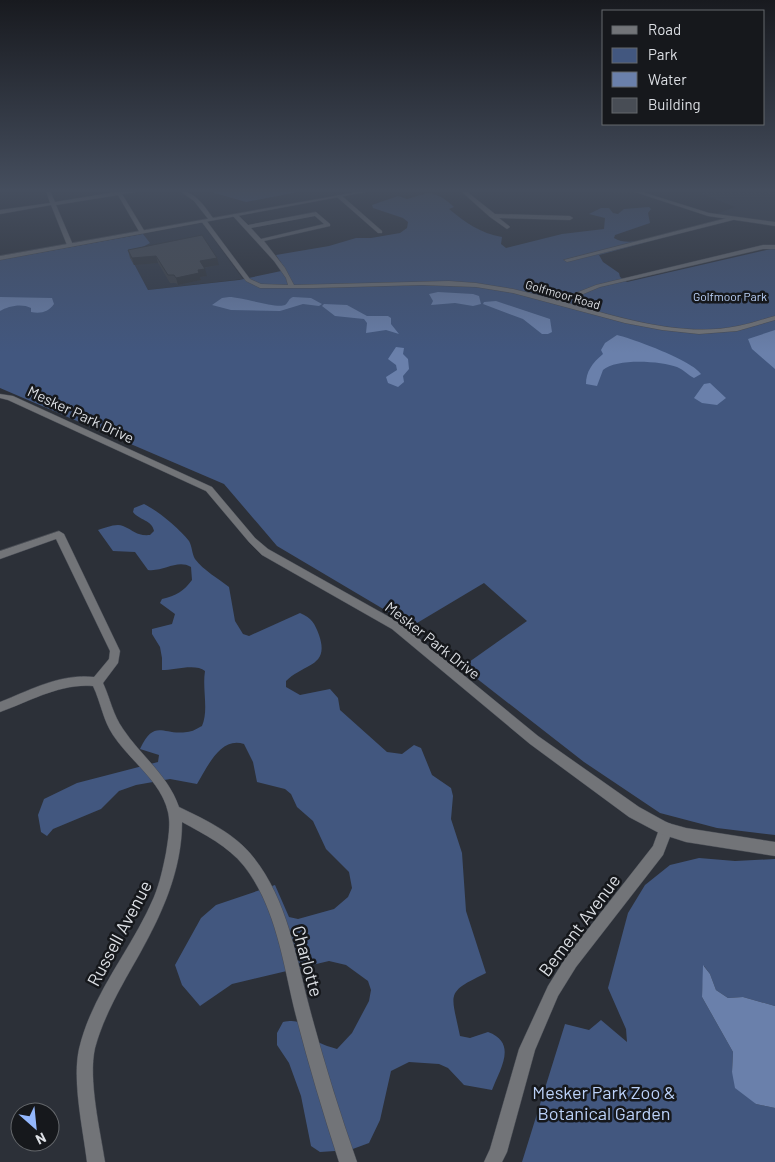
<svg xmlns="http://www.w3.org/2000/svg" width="775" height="1162" viewBox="0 0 775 1162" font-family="Barlow,sans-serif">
<rect width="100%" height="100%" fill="#2c3038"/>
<!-- built -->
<path fill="#333a47" d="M703,191H775V223L716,214L735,207L697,192Z
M202,223L243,279L148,290L131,258L137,250L148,243L143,234Z"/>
<!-- green -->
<path fill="#42577f" d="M208,191H303L246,202Z
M428,193C438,194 447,200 454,207L449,209C466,223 480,233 502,237L501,244L506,248L562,234L604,229L605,218L589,214L601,208H609L613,213L618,214L624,209L649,207L651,209L648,213L650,223L615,235L614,238C629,248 657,235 673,235L599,255L603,262L619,273L620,277L627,282L775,248V835L717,828L660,813L584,762L462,667L527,621L484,583L412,626L277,546L224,484L0,388V260L143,234L150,243L137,250L131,258L148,290L239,280L286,270L276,255L329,246L356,238H371L400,233L407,228L408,222L403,218L373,208L372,205L398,196L407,199Z
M144,504C158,511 179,528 189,541C192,546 192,554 195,559C203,570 219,579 229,587L235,621L243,634L249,636L300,613C312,618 315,624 319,635C330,667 304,663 286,681V687L300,695L330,689L338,698L340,710L387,752L402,754L414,745L421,748L432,775L451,788L453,796L451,819L462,853L466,911L486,973C445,993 451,992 460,1036L470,1038L488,1032C518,1043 500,1069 492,1090L464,1085L448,1068L439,1064L409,1062L391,1071L380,1120L369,1143L350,1150L320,1152L311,1146L301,1096L289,1063L277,1045V1033L283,1022C306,1017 303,1031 318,1042C323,1045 331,1047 337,1049L352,1033L369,1001L371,990L368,981L346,965L329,961L232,984L200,1006L182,985L175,965L201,918L216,905L275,885L289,917L298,919L334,909L348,897L352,888L349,872L326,849L313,821L297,807L291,794L285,789L257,782L253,762L244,744C220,736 207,768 197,784L170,779L136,785L119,791L101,809L53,829L47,836L41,832L38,815L44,799L77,783L158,762L159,755L140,749C155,718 162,736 187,732C192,732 198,728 202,726C209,710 202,689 205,671C196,663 174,670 162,670V658L160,647L152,634V629L172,624L175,614L160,603L162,599C176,596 184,591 192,580L191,567C177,559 164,572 148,570L135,552L113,551L98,530C105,528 116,523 123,526C135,531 136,536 150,535L154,531C152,520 139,520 133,512L134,508Z
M699,858L735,861L775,859V1006L743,997L728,998L716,990L710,974L704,966L702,997L733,1052L732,1072L756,1104L775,1108V1162H522L565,1024L589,1030L601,1020L627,1042L626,1029L608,988L628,913L645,885L670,865Z"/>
<!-- water -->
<path fill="#6a80ab" d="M438,292L473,294L479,296L481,304L473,306L455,303L431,305L433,301L429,294Z
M0,297L52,298L54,304C48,312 41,314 31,312V308C22,303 8,306 0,311Z
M229,297C242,297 277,309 285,305C289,302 288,299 293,297L311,298L322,304L319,306L303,304L280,311L231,310L212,305L222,298Z
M496,301L550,319L552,332L548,334H542L523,319L483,304L484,302Z
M324,304L347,305L367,316H388L391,318V324L399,334L386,330L366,333L367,323L364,319L335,316L322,306Z
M775,330V369L752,349L748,339Z
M617,335C634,339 693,361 701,374L694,378C688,375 684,370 677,367C661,361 616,358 603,370L597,386L586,384C586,372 592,363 603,354L601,350L605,343Z
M396,347L404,348L403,354L408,359L409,369L403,376L404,382L398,387L388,383L386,377L397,370L396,365L388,359Z
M710,383L726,398L717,405L702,403L694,398L704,384Z
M703,965L710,974L716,990L728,998L743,997L775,1006V1108L756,1104L735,1088L732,1072L733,1052L702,997Z"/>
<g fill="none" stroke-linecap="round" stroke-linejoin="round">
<!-- minor casing -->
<g stroke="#484c54" stroke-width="1">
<path id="minor" d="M46,191H50L55,202L116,192V191H135V192L122,194L145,232L140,233L118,195L56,205L73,245L70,247L67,245L51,205L0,214V210L50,203Z
M180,191C195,191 205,207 213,218V220H209L194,201Z
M461,191H466L495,214L570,216L573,218L570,220L499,218L509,226L510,227L507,229L490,217Z
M337,195H341L382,231V233H378L337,197Z
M316,212L330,224V226L264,241L285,268L294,285L449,281L476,283L513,289L558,300L596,285L763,245H775V249H763L600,287L564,302C618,317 682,338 738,326C750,324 763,319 775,316V320L737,331L699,334L662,330L625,323L513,293L476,287L422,285L314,288H260L246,281L201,221L206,220L250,279L261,284L288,285L286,278L274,261L232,215L237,214L248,225ZM315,216L324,224L261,239L251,228Z
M731,217L734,219L733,220L567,262L564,260Z
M59,531L64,534L120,651L118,663L103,683C110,698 113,715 123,729C141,756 168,775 179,807C206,820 236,834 254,858C287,900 296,956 309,1006C323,1059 339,1111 357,1162H339C323,1113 308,1063 295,1012C283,963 276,907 244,866C228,846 204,834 182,822C182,870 162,914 139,955C122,985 104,1015 95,1048C88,1079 100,1130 105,1162H87C83,1129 72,1081 79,1049C92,993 132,949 154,897C160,882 163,868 166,853C168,840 171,825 168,812C161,781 130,761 113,735C103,720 101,703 93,686C61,683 30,701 0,712V702C30,690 61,673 94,677L109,659L110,651L56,539L0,559V551Z
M666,822L671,824L673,829L663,855L576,967L558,996L535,1050L507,1152L502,1162H484L490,1149L519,1049L548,986L566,957L653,846L661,824Z"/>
</g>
<!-- tertiary casing -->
<g stroke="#484c54" stroke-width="1">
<path id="tertiary" d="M363,191H371L0,260V256Z
M610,191H639L709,213L775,222V226L708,216L635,192H612Z
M0,394L13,396L212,487L255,538L268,549L400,623L538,736L639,807L668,823L686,828L775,842V856L686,842L661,834L629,817L530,744L392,629L262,555L249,542L206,491L8,400L0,398Z"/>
</g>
<!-- minor -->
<use href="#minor" fill="#727478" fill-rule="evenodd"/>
<!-- tertiary -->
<use href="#tertiary" fill="#727478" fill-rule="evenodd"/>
</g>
<!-- wall -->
<path fill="#3e4249" d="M128,250L219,265L204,268L207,276L200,277L201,280L178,285L176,283H170L158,263L134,265L130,258Z"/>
<!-- shaded-wall -->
<path fill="#32363c" d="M156,256L158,263L134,265L132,258Z
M217,258L219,265L201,268L200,261Z
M205,269L207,276L200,277L201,280L178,285L176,278L198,270Z"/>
<!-- building -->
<path fill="#484d55" stroke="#32363c" d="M202,235L217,258L200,261L205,269L198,270L199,273L176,278L174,275H168L156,256L132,258L128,250Z"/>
<!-- sky -->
<linearGradient id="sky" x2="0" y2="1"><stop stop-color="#181a1f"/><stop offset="0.54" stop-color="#454e5e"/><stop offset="1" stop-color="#454e5e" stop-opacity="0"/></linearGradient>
<rect width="775" height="353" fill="url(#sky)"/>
<g text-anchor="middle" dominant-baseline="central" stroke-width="5" stroke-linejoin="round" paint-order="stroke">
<!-- far-street labels -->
<g font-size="12" fill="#dcdfe4" stroke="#16181c">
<text transform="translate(563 294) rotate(16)">Golfmoor Road</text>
</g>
<!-- far-park labels -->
<g font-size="12" fill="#bcd2f9" stroke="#16181c">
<text x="730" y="296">Golfmoor Park</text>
</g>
<!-- street labels -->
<g font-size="15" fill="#dcdfe4" stroke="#16181c">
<text transform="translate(81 414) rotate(25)">Mesker Park Drive</text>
<text transform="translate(433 640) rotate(38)">Mesker Park Drive</text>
</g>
<!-- near-street labels -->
<g font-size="18" fill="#dcdfe4" stroke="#16181c">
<text transform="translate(579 925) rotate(-53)">Bement Avenue</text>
<text transform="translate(119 933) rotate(-62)">Russell Avenue</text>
<text transform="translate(308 961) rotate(75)">Charlotte</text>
</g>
<!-- near-park labels -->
<g font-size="18" fill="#bcd2f9" stroke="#16181c">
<text x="604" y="1092">Mesker Park Zoo &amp;<tspan x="604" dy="21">Botanical Garden</tspan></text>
</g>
</g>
<!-- legend -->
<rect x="602" y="10" width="162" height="115" fill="#16181c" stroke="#65686c"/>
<rect x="612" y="26" width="25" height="8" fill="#727478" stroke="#65686c"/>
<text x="648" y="35" font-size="15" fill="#dcdfe4">Road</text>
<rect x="612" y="48" width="25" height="15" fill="#42577f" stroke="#65686c"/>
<text x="648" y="60" font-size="15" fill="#dcdfe4">Park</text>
<rect x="612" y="72" width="25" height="15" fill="#6a80ab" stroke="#65686c"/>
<text x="648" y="85" font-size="15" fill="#dcdfe4">Water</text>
<rect x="612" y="98" width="25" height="15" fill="#484d55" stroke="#65686c"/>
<text x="648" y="110" font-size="15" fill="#dcdfe4">Building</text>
<!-- north arrow -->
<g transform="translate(35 1127) rotate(153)"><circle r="24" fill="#16181c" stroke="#65686c"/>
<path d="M0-4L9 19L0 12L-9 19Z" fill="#93b7fd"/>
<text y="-8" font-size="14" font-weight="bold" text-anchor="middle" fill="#dcdfe4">N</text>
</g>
</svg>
